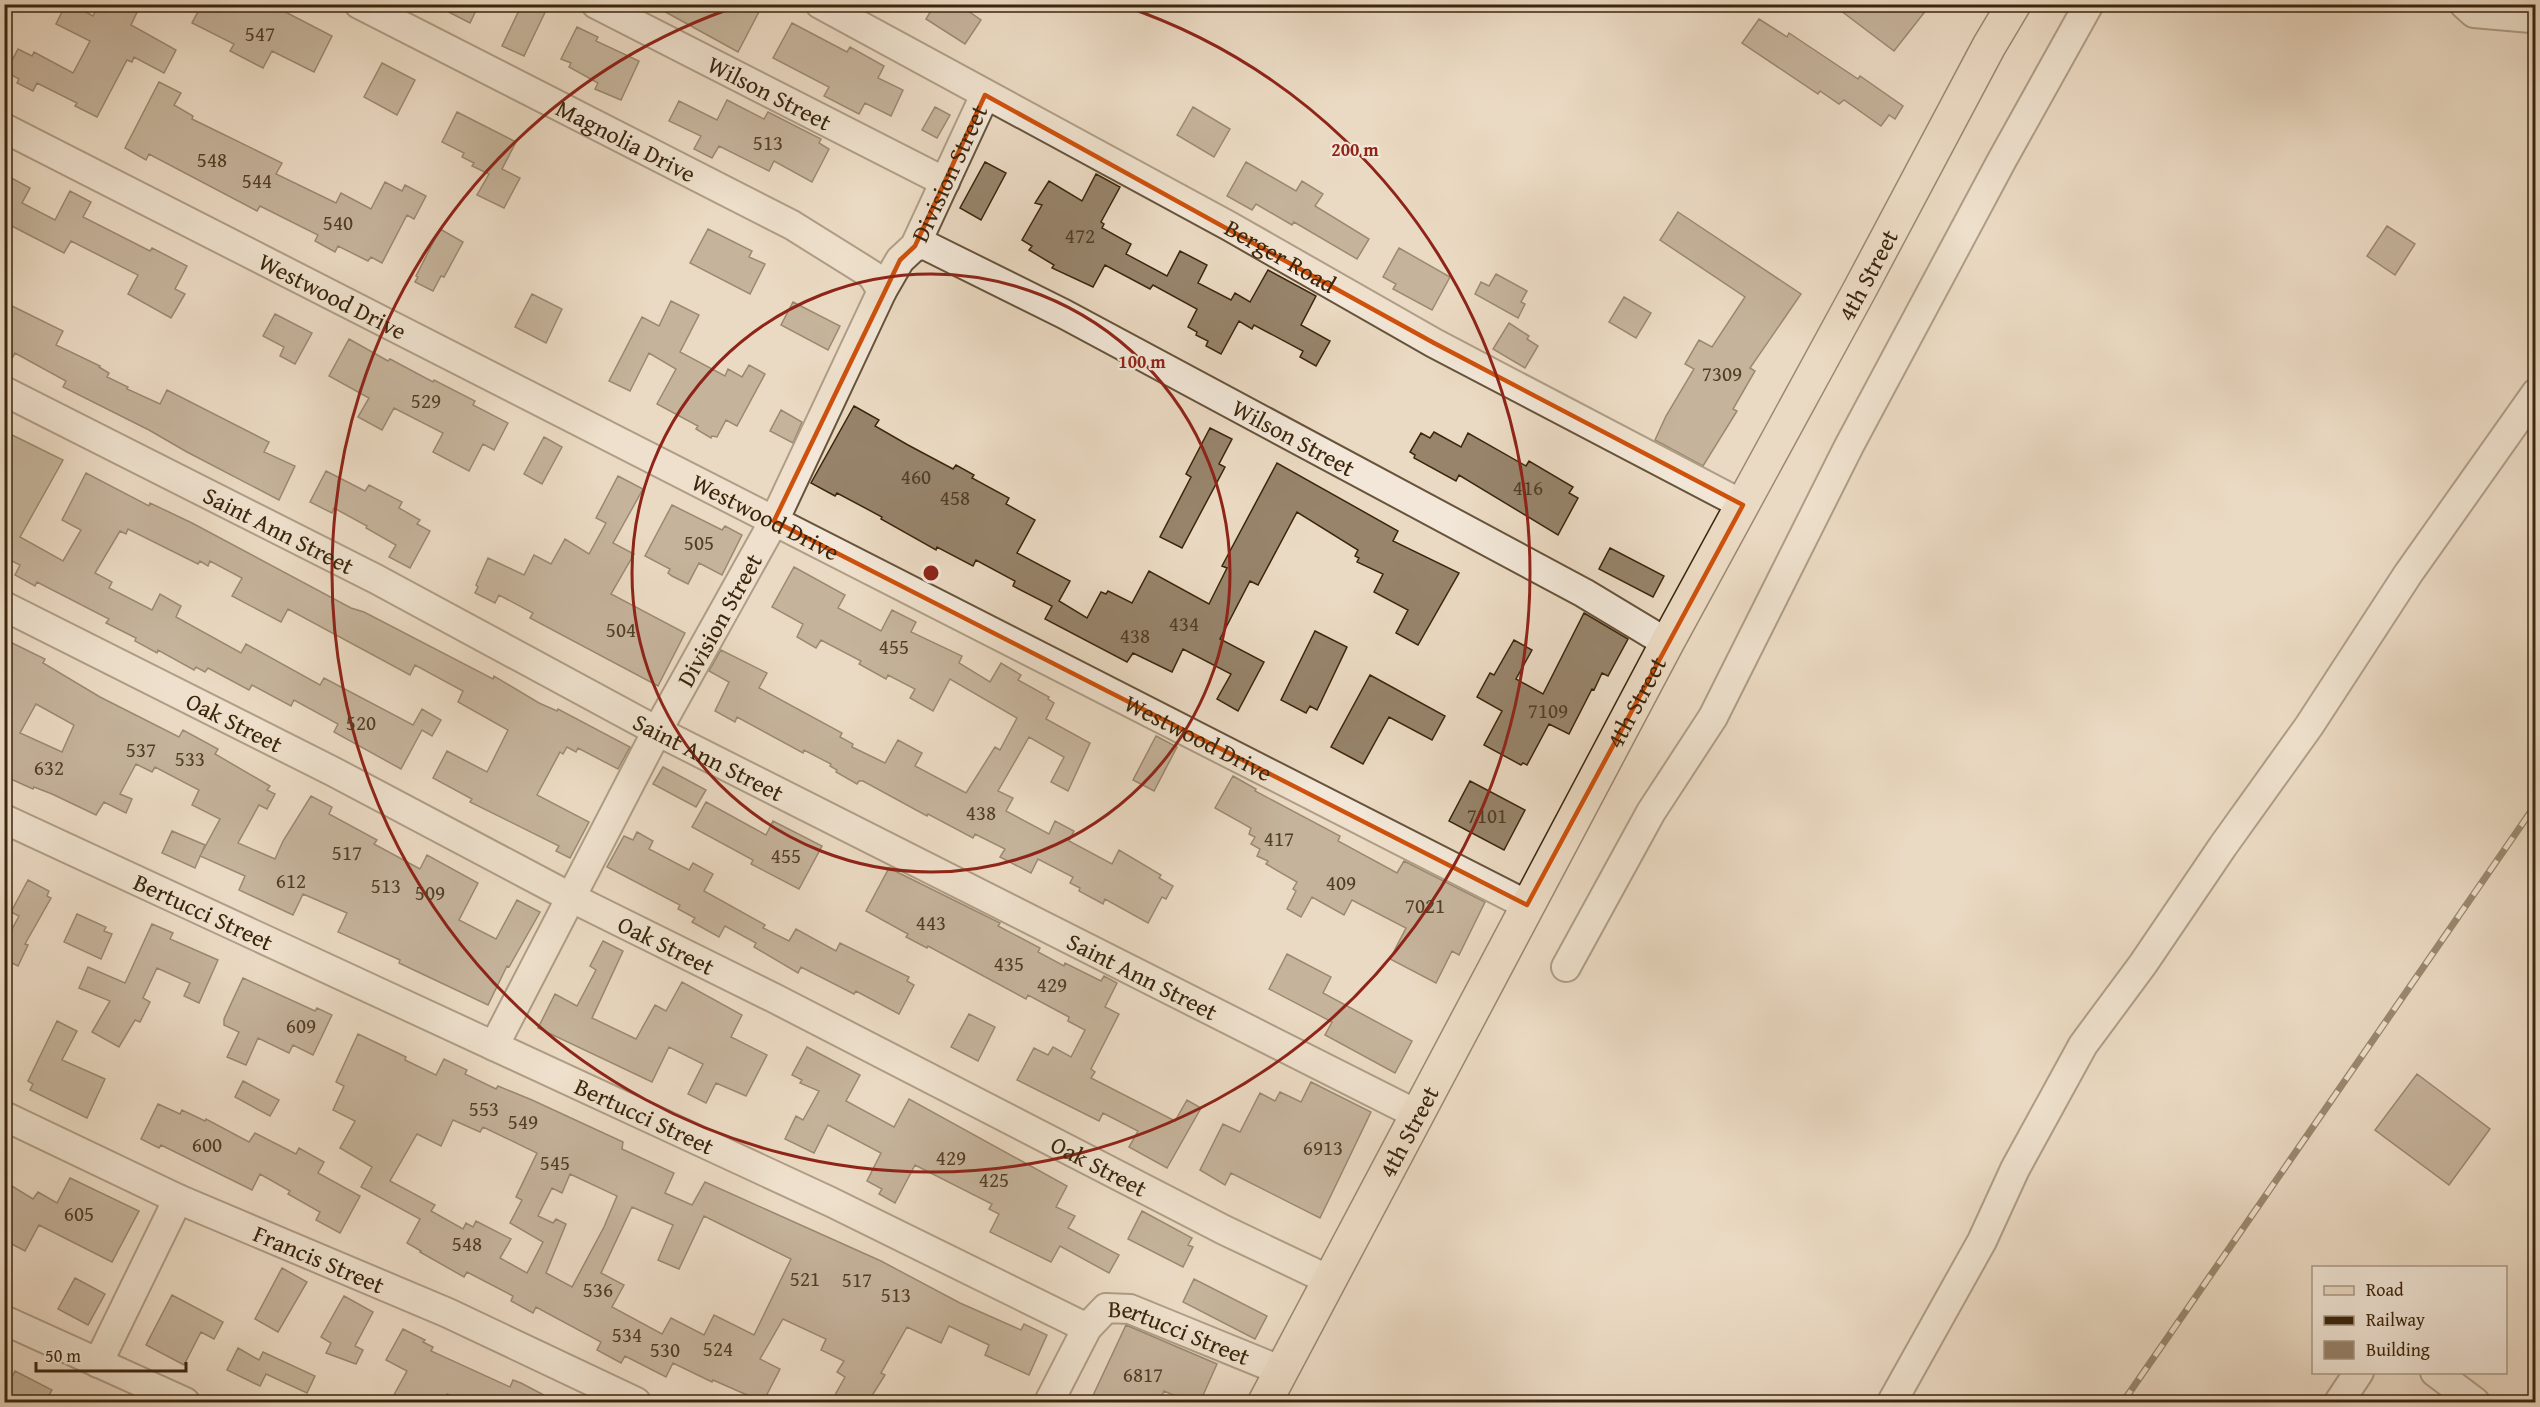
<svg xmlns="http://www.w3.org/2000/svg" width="2540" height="1407" viewBox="0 0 2540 1407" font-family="'Gentium Book Plus',serif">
<rect width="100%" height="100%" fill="#ebdac3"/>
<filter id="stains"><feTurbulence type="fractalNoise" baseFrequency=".00333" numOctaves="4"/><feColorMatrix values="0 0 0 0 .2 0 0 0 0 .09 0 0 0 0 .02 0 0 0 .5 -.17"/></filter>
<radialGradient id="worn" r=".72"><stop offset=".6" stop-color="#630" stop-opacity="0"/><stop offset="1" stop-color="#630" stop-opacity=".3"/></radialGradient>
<!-- building -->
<path fill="#97846b" stroke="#3b260c" stroke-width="1.5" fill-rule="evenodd" d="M66,4H71L93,16L99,4H141L131,25L176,50L164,73L134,57L132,62L127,60L97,117L75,106L77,103L37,83L33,91L17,83L19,79L6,72L18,49L32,56L34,52L73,73L90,41L56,24Z
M202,4H270L332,36L314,72L272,51L263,68L230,51L234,44L192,23Z
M433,4H479L470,23Z
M522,4H549L524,56L502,46Z
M651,4H763L738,52Z
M935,4H958L981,20L965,44L926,19Z
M1832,4H1931L1894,51Z
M1759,19L1787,37L1789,33L1858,79L1860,76L1903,106L1895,119L1889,115L1881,126L1844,100L1839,104L1820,91L1818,94L1742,43Z
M792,23L847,52L850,47L884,66L878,78L903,90L891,116L865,103L859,114L824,96L829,87L773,58Z
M577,27L598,37L596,41L639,61L621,100L595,89L598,83L569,67L571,63L561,59Z
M382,63L415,80L397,115L364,97Z
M159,82L181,93L174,105L193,116L192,119L282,163L276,174L336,203L341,193L371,209L385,182L402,191L405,185L426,196L414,219L407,215L382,263L371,257L368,261L338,246L335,252L315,241L318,235L260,206L257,211L149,154L146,160L125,148Z
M727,100L764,119L768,112L821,139L819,143L829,149L812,182L774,161L769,171L719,146L712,158L694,149L701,136L669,121L679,101L717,120Z
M935,107L950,115L937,138L922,130Z
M1193,107L1230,129L1214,157L1177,135Z
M457,112L516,142L502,169L520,178L504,208L477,195L489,174L472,166L474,163L462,157L464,153L442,142Z
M985,162L1006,173L981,220L960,208Z
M1246,162L1296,191L1302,181L1323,194L1315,206L1369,239L1357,259L1294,222L1292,225L1256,204L1252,210L1227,196Z
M4,174L30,188L22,203L55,220L70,191L91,202L83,217L150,251L152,248L187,266L175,289L185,294L171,318L128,294L138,275L71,241L64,253L4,222Z
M1096,174L1120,187L1101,222L1104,224L1102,228L1131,244L1126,254L1167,276L1180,251L1207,265L1198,283L1231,300L1235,293L1250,302L1268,270L1316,296L1301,325L1330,341L1316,366L1300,357L1303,351L1254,325L1252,329L1239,321L1221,354L1206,346L1208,341L1196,335L1197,332L1188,327L1197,309L1153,285L1150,289L1105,265L1093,287L1052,268L1054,265L1029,250L1032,246L1022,240L1042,205L1035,203L1049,181L1082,201Z
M1678,212L1801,294L1750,368L1755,371L1733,409L1737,411L1703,466L1655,440L1666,416L1694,369L1685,364L1699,340L1712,347L1745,297L1660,240Z
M2387,226L2415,244L2395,275L2367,256Z
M440,229L463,242L444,277L441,276L433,291L415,282L418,277L416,276Z
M708,229L752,251L749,257L765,264L750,294L690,263Z
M1399,248L1450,277L1432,310L1393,289L1396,284L1383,277Z
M1496,274L1527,291L1521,302L1525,304L1518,318L1475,294L1481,282L1489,286Z
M532,294L562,309L546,343L515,327Z
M1624,297L1651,313L1636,338L1609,322Z
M671,301L699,315L680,352L725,376L728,369L742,377L749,365L765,374L737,426L726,420L717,437L712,436L711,438L696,429L698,426L657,404L676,369L649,353L630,391L609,381L642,317L659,326Z
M793,302L840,326L828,350L781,325Z
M10,305L63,331L56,345L100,366L99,367L109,373L107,377L128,387L127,389L160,404L167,390L269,442L264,452L295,466L279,500L187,452L149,430L63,387L66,381L15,353L4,373V313Z
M275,314L312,333L295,364L280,356L284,347L263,336Z
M1509,323L1529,336L1527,339L1538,346L1525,368L1493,349Z
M349,339L388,361L390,359L433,382L434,380L475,401L473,405L508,423L494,450L483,444L469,471L433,452L443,433L394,408L382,430L358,417L369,398L329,376Z
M854,406L879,420L875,426L908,445L953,469L956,465L974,475L972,478L1009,498L1006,504L1035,520L1017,553L1070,581L1059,601L1087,618L1101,592L1106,594L1108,591L1132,603L1149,571L1209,604L1227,568L1222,566L1277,463L1398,531L1393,541L1459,573L1418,645L1396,633L1408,610L1374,592L1383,574L1357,562L1359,558L1355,556L1358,550L1297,512L1258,585L1250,581L1220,639L1264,662L1238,711L1217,699L1231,674L1183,649L1172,672L1133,653L1127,662L1045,619L1052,606L1013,586L1015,581L976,560L973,566L937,547L936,550L881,519L882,517L837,493L835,496L811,483Z
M781,410L802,422L793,443L770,431Z
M1210,428L1232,439L1219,464L1225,467L1182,548L1160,537L1191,477L1186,474Z
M4,431L63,460L20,537L63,561L81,530L62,520L86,473L149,506L150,503L192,523L351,608L364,612L493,679L494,676L539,703L557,711L558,709L630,747L618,769L578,748L576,752L567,747L563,754L560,752L537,795L589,822L570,858L556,851L559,846L470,802L472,799L433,778L447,751L487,772L508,730L458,702L463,691L415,665L410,675L288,609L281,622L232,596L242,578L210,561L208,566L200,561L198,564L128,529L126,534L120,531L95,573L112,582L109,588L152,610L160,594L181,606L176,617L241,653L246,644L320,685L324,678L413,725L422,709L441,720L432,736L422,730L401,769L334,732L338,724L294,700L291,706L252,685L249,690L208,668L205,672L196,667L194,670L158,650L157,653L135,641L136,638L106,623L109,619L37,582L35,586L15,575L20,565L8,559L4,566Z
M1434,432L1461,447L1468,433L1526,466L1529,461L1573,487L1569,493L1578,498L1558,535L1459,475L1456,481L1414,458L1415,455L1410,452L1421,433L1430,438Z
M544,437L562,447L542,484L524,474Z
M326,471L365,491L369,485L402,502L399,508L420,520L417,524L430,531L410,568L389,557L396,545L366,528L367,526L334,508L332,513L310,502Z
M618,476L643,489L613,543L634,554L611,594L685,633L658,686L530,618L533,613L499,595L495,603L475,593L478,587L476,585L488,558L524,575L534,555L551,564L565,539L589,554L606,523L596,518Z
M672,505L722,530L725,526L742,535L722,575L699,563L688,584L672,576L668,573L670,569L645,556Z
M1610,548L1664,576L1653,597L1599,569Z
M794,567L845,595L838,608L881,631L892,610L916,622L911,632L962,656L959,663L990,682L1001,663L1021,675L1018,680L1049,697L1048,699L1054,703L1046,719L1090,743L1068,791L1051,782L1064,757L1029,737L998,791L1013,798L1006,811L1049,834L1055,821L1074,831L1069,841L1112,864L1119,850L1161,875L1159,878L1173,886L1166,899L1162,897L1148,923L1105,899L1103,904L1079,891L1080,888L1070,883L1073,877L1038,859L1031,873L1000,857L1005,849L975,834L973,838L928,814L927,816L863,781H859L857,784L836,772L837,770L830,766L831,764L804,750L803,753L737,717L735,722L715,711L729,682L709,671L721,650L767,673L759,688L842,733L840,737L853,744L852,747L885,763L898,740L922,753L915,766L966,793L995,747L1000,750L1017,718L950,679L933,711L910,698L915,689L888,675L886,679L859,664L861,661L821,640L816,648L797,637L803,624L772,607Z
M1584,613L1628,639L1608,676L1602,673L1594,690L1592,689L1569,734L1549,724L1527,765L1523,763L1521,765L1484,745L1502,711L1477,697L1490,673L1494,675L1514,640L1532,650L1516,679L1543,694Z
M1315,631L1347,647L1317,710L1310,706L1306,713L1281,700Z
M4,639L45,659L43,663L100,697L179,737L183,730L218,749L215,754L270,786L267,790L275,794L267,809L259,805L238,843L275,859L283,841L311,796L332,807L329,814L377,840L374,844L420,869L427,855L478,883L459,920L496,939L517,900L540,912L509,967L507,966L488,1005L399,963L400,960L338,932L347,913L303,894L293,915L239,890L245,876L200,856L220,819L192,805L199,790L155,767L152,772L136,764L120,794L132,799L126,813L104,802L96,815L52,794L34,787L33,789L4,776ZM36,704L74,725L62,752L20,733Z
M1370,675L1445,716L1432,740L1389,717L1363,764L1331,747Z
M1156,736L1177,747L1154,791L1133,780Z
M663,767L706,790L696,807L653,784Z
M1233,776L1256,789L1255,791L1340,836L1338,841L1397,873L1404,861L1485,902L1459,955L1452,951L1436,983L1390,959L1406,928L1352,900L1344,915L1312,897L1301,917L1287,909L1296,891L1293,889L1297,882L1266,864L1268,861L1257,856L1260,849L1251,844L1255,837L1249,834L1251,828L1215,808Z
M1470,781L1525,810L1504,850L1449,821Z
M706,802L766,835L773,821L822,846L799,889L751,864L753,860L692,827Z
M172,831L205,845L195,868L162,853Z
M637,832L653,841L649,849L689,870L693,863L713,874L704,891L765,925L763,928L789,941L796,929L836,951L840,943L909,977L907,981L914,985L899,1014L856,991L854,994L801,967L798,973L754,947L756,943L725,926L719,937L692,922L695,918L678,909L680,905L607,867L624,836L633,840Z
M889,868L1000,923L998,926L1040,948L1038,952L1064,966L1065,963L1101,981L1104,976L1117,983L1105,1007L1119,1014L1091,1069L1095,1072L1091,1078L1175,1121L1187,1100L1201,1108L1167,1168L1129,1147L1138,1131L1103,1113L1099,1121L1017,1080L1034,1048L1048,1055L1053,1047L1071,1057L1085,1030L1068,1021L1069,1017L1028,995L1026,999L928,946L927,948L906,937L908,934L866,911Z
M28,880L49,891L47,896L51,898L25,944L28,945L18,966L4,959V944L19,916L11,912Z
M77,914L106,927L104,931L112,934L101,959L64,942Z
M152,924L173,933L170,939L218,960L199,1003L184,996L190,983L157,968L143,998L150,1002L140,1022L135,1020L119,1047L92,1032L110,1001L79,988L88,967L125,983Z
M603,941L623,951L592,1018L636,1039L655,1005L666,1011L682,982L742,1015L731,1037L767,1055L746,1096L716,1083L706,1103L688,1094L703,1064L669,1047L652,1082L538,1028L555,994L577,1006L596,970L590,966Z
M1287,954L1331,977L1323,993L1412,1041L1395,1073L1325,1035L1332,1022L1269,989Z
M243,978L315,1011L317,1008L332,1015L313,1055L293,1045L289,1053L258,1038L246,1065L227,1057L239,1032L224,1025V1019Z
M969,1014L995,1027L978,1061L951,1047Z
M57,1021L77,1031L62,1060L105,1079L87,1118L30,1090L33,1084L28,1081Z
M358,1034L406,1057L405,1060L436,1075L444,1059L467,1070L465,1074L496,1089L498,1086L532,1100L623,1142L622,1149L674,1173L665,1193L692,1205L705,1182L881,1261L960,1303L1021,1330L1024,1324L1047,1335L1029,1375L985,1355L989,1345L949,1326L941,1343L907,1327L881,1373L885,1375L868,1402H831L845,1377L837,1372L844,1361L821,1350L826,1339L783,1319L760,1359L780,1369L763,1402L713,1380L712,1382L673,1363L666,1377L625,1356L621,1363L597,1350L601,1342L536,1307L533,1313L511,1301L513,1296L467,1272L464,1277L420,1252L421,1251L407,1243L420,1219L361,1187L372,1167L340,1148L355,1121L333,1110L344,1086L336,1082ZM453,1120L480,1132L483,1127L537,1153L516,1197L522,1200L510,1223L543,1242L527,1273L500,1258L511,1239L476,1221L473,1227L466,1223L463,1229L431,1211L435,1205L390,1181L417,1134L441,1146ZM570,1174L617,1196L604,1227L572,1287L546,1273L566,1224L556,1219L553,1223L538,1216L552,1188L562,1193ZM632,1207L673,1225L658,1260L679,1269L704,1216L791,1259L754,1335L714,1315L704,1335L671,1318L662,1334L612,1307L624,1285L601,1273Z
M807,1047L860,1075L846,1101L894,1127L909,1099L1067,1186L1056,1207L1075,1216L1068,1228L1119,1255L1109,1273L1060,1246L1051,1262L990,1232L999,1214L989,1209L992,1204L915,1165L895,1203L879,1194L882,1189L867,1181L881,1153L828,1125L814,1153L785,1139L796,1116L803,1120L819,1091L800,1083L802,1080L792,1075Z
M2417,1074L2490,1129L2449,1185L2375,1130Z
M243,1081L279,1100L270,1116L235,1097Z
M1311,1082L1371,1112L1320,1218L1231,1173L1225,1185L1200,1170L1223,1124L1240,1132L1260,1093L1275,1101L1280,1092L1301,1102Z
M158,1104L180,1114L182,1110L205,1121L206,1119L249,1142L255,1133L296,1154L299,1148L324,1162L318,1173L360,1196L340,1233L316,1220L320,1212L288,1194L290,1191L260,1174L252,1190L161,1145L159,1148L141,1139Z
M70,1178L139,1211L112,1262L39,1225L25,1251L4,1240V1181L33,1199L38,1192L57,1203Z
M1142,1211L1192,1238L1188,1245L1193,1247L1183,1267L1128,1239Z
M282,1268L307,1282L278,1332L255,1319Z
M75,1278L105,1294L88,1325L58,1309Z
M1194,1279L1267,1316L1255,1339L1183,1302Z
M172,1295L223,1322L214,1339L201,1332L184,1365L146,1345Z
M344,1296L373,1312L355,1346L363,1350L356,1364L326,1353L331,1343L321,1337Z
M1126,1325L1217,1364L1200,1402H1189L1164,1391L1159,1402H1090Z
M403,1329L425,1340L423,1342L433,1347L431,1351L510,1387L513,1380L521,1383L557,1402H466L447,1394L443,1402H390L407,1371L386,1360Z
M238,1348L259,1360L263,1352L315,1376L307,1393L266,1374L260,1386L227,1370Z
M15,1371L52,1390L45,1402H4V1392Z"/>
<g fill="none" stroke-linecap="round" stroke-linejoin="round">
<!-- minor casing -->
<g stroke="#67533a" stroke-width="32">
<g id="minor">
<path id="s1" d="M359,4L792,225L872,275L882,291"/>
<path id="s2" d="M596,4L945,182"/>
<path id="s3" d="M820,4L1229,226L1434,343L1743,505"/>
<path d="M2464,4L2474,13L2531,18L2536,20"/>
<path id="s4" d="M4,128L1527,905"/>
<path id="s5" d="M915,246L925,245L1064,314L1584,593L1667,643"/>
<path id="s6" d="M4,391L376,579L657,731L1416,1114"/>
<path id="s7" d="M4,606L334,772L570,897L774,998L1224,1230L1329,1280"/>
<path id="s8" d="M4,819L831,1202L1087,1328"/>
<path d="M1566,967L1651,812L1713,717L1849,446L2002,160L2089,4"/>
<path id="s9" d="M494,1046L657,731L774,521L882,291L900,260L915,246L985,95"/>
<path id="s10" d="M4,1116L178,1199L448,1313L636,1402"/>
<path d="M4,1320L185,1402"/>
<path d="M98,1363L178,1199"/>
<path d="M2435,1372L2475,1402"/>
<path id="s11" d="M1049,1402L1087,1328L1106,1308L1130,1309L1282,1371"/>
<path d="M1892,1402L1982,1241L2015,1169L2083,1045L2143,964L2223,846L2309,726L2408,574L2536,393"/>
<path d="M2339,1402L2359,1372"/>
</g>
</g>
<!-- major casing -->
<g stroke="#3b260c" stroke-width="36">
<g id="major">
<path id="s12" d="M1265,1402L1667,643L1860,289L1989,46L2014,4"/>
</g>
</g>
<!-- minor -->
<use href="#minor" stroke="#f2e7d8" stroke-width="28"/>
<!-- major -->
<use href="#major" stroke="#ebdac3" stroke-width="33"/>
<!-- rail casing -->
<g stroke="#3b260c" stroke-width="7">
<path id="rail" d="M2123,1402L2536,804"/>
</g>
<!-- rail -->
<use href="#rail" stroke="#f2e7d8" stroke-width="4.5" stroke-dasharray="14" stroke-linecap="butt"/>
</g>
<!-- marked area -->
<path d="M0 0H2540V1407H0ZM985,95L1434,343L1743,505L1527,905L774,521L900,260L915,246Z" fill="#ebdac3" fill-opacity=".55" fill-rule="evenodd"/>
<path fill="none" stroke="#ce510c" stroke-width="4.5" stroke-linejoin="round" d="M985,95L1434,343L1743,505L1527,905L774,521L900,260L915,246Z"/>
<!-- distance rings -->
<g fill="none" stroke="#8f2418" stroke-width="3">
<circle cx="931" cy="573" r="299"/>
<path d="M1121 5A599 599 0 1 1 741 5"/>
</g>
<g text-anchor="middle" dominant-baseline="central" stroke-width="4.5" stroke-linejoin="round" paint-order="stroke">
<!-- number labels -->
<g font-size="21" fill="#523e24">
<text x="260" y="33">547</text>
<text x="768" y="142">513</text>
<text x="212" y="159">548</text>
<text x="257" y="180">544</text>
<text x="338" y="222">540</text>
<text x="1080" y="235">472</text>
<text x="1722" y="373">7309</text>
<text x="426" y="400">529</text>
<text x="916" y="476">460</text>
<text x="1528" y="487">416</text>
<text x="955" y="497">458</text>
<text x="699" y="542">505</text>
<text x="1184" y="623">434</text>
<text x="621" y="629">504</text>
<text x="1135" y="635">438</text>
<text x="894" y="646">455</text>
<text x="1548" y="710">7109</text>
<text x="361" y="722">520</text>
<text x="141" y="749">537</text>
<text x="190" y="758">533</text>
<text x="49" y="767">632</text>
<text x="981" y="812">438</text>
<text x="1487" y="815">7101</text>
<text x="1279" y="838">417</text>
<text x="347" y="852">517</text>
<text x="786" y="855">455</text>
<text x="291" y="880">612</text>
<text x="1341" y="882">409</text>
<text x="386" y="885">513</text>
<text x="430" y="892">509</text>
<text x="1425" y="905">7021</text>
<text x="931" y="922">443</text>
<text x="1009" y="963">435</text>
<text x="1052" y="984">429</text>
<text x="301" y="1025">609</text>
<text x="484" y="1108">553</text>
<text x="523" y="1121">549</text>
<text x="207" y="1144">600</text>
<text x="1323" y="1147">6913</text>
<text x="951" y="1157">429</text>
<text x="555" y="1162">545</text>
<text x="994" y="1179">425</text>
<text x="79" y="1213">605</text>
<text x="467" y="1243">548</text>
<text x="805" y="1278">521</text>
<text x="857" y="1279">517</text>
<text x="598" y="1289">536</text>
<text x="896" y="1294">513</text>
<text x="627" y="1334">534</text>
<text x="718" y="1348">524</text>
<text x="665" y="1349">530</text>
<text x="1143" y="1374">6817</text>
</g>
<!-- street labels -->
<g font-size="24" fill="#3b260c" stroke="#f2e7d8">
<text stroke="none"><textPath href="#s2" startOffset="195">Wilson Street</textPath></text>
<text stroke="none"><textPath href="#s1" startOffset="300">Magnolia Drive</textPath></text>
<text stroke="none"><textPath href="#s9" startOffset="986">Division Street</textPath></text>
<text stroke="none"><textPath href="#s3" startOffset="525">Berger Road</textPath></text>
<text stroke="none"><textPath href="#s12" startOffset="1278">4th Street</textPath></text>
<text stroke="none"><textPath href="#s4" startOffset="369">Westwood Drive</textPath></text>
<text stroke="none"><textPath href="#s5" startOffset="426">Wilson Street</textPath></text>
<text stroke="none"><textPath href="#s4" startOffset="855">Westwood Drive</textPath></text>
<text stroke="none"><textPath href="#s6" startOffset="308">Saint Ann Street</textPath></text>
<text stroke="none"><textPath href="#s9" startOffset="482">Division Street</textPath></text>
<text stroke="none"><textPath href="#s12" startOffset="792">4th Street</textPath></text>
<text stroke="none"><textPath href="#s7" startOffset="258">Oak Street</textPath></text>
<text stroke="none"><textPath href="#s4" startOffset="1341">Westwood Drive</textPath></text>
<text stroke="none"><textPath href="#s6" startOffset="794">Saint Ann Street</textPath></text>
<text stroke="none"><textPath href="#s8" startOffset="220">Bertucci Street</textPath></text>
<text stroke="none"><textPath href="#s7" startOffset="744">Oak Street</textPath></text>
<text stroke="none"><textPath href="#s6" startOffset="1280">Saint Ann Street</textPath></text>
<text stroke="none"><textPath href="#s8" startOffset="706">Bertucci Street</textPath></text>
<text stroke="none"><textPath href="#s12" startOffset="306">4th Street</textPath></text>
<text stroke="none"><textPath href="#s7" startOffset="1230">Oak Street</textPath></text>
<text stroke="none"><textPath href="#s10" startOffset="346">Francis Street</textPath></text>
<text stroke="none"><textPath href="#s11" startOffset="188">Bertucci Street</textPath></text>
</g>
</g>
<circle cx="931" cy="573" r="9" fill="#8f2418" stroke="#f2e7d8" stroke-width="3"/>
<g font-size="18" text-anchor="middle" font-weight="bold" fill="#8f2418" stroke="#f2e7d8" stroke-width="4.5" stroke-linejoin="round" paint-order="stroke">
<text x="1355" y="156">200 m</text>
<text x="1142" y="368">100 m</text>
</g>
<!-- margin -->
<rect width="2540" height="1407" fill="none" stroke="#ebdac3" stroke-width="24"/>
<rect x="6" y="6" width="2528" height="1395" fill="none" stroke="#3b260c" stroke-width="3"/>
<rect x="12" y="12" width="2516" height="1383" fill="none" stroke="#3b260c" stroke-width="1.5"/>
<!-- legend -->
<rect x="2312" y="1266" width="195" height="108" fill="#f2e7d8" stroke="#a99a86" stroke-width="1.5"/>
<rect x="2324" y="1286" width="30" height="9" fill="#ebdac3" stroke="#a99a86" stroke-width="1.5"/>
<text x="2366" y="1296" font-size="18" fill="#3b260c">Road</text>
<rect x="2324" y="1316" width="30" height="9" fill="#3b260c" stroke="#a99a86" stroke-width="1.5"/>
<text x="2366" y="1326" font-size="18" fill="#3b260c">Railway</text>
<rect x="2324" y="1341" width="30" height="18" fill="#97846b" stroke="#a99a86" stroke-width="1.5"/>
<text x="2366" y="1356" font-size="18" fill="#3b260c">Building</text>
<!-- scale -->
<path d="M36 1362v9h150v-9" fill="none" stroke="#3b260c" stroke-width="3"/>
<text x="45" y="1362" font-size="18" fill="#3b260c" stroke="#f2e7d8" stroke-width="4.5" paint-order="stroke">50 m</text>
<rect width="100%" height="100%" filter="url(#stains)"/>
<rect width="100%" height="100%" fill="url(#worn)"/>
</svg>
